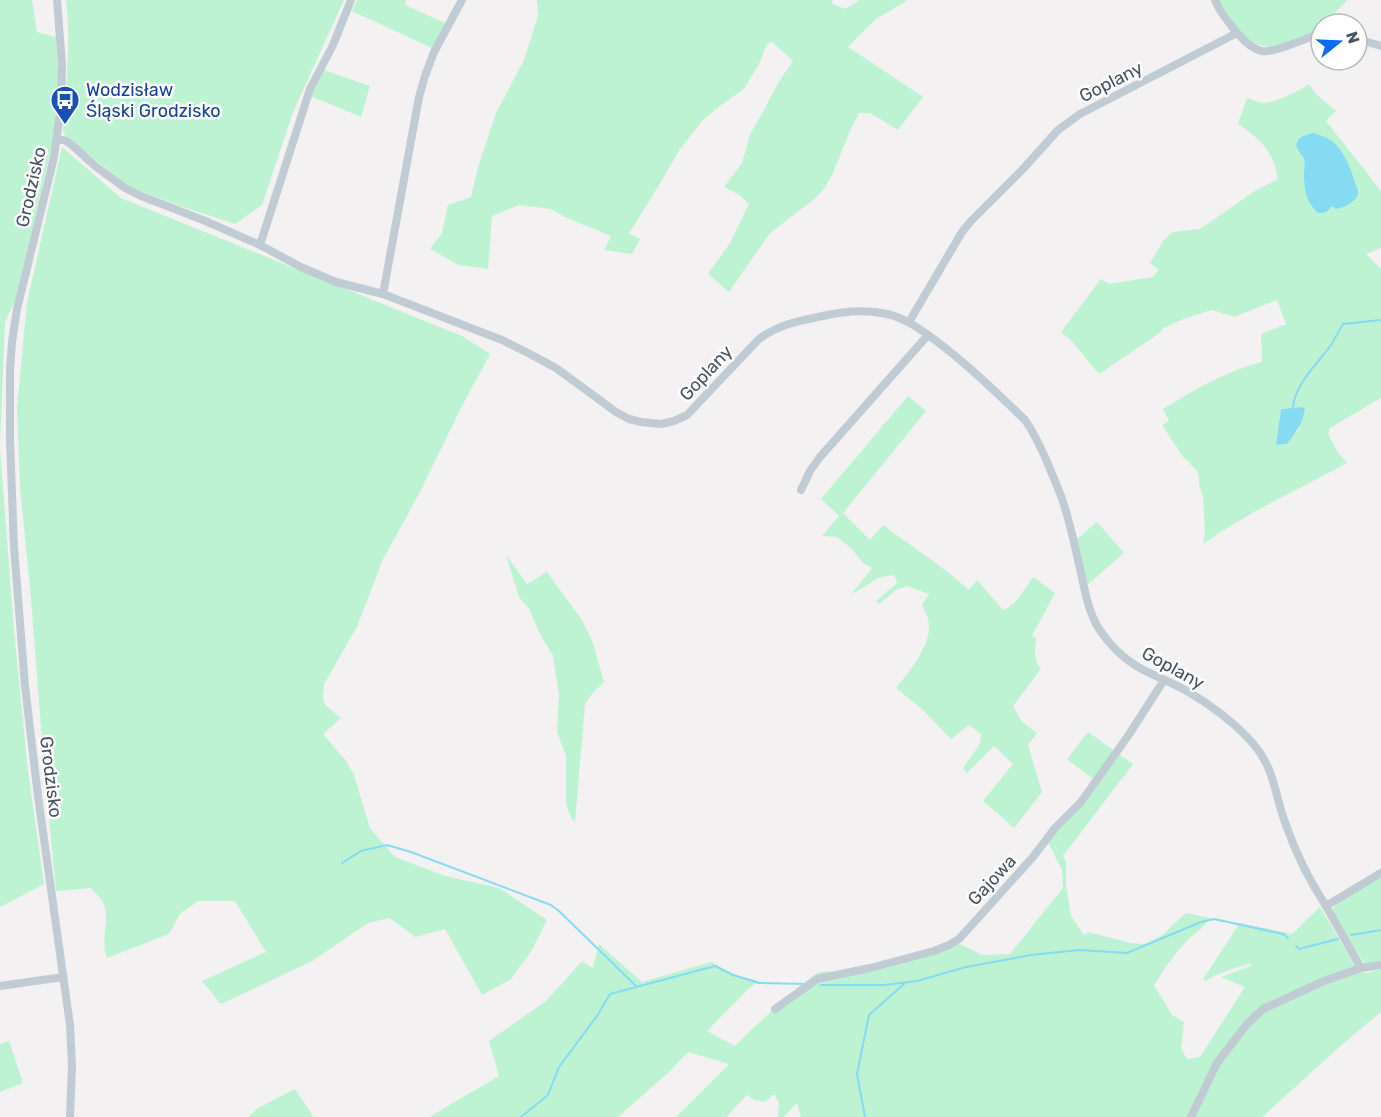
<svg xmlns="http://www.w3.org/2000/svg" width="1381" height="1117" viewBox="0 0 1381 1117" font-family="Rubik,sans-serif">
<rect width="100%" height="100%" fill="#f3f1f1"/>
<!-- green -->
<path fill="#bdf3d3" fill-rule="evenodd" d="M0,0H32L37,32L56,37L59,88L54,137L15,301L5,322L0,444Z
M66,0H344L293,112L262,205L235,224L180,206L130,187L67,138L63,132C66,91 71,41 66,0Z
M357,0H406L405,5L445,23L432,48L352,11Z
M537,0H832L833,4L845,9L860,0H908L876,19L848,47L923,97L898,130L870,113H859L850,131L832,175L823,190L813,200L770,233L729,292L708,274L730,243L749,204L738,194L724,187L742,163L750,135L780,80L793,61L772,42L767,44L759,64L744,89L721,105L702,121L680,149L655,192L629,233L640,239L632,254L604,250L611,236L565,217L551,209L519,205L492,216L488,269L459,265L430,249L442,233L448,205L471,197L478,167L496,113L524,60L538,16Z
M1218,0H1347L1332,16L1329,24H1321V30C1306,36 1288,44 1272,46C1247,49 1228,19 1218,0Z
M324,70L370,86L361,117L310,96Z
M1309,84L1316,94L1336,111L1326,121L1381,191V248L1366,254L1381,269V398L1330,428L1328,434L1337,451L1347,463C1299,489 1248,512 1203,544L1205,534L1203,496L1199,485V478L1197,471L1188,461L1183,457L1162,425L1169,421L1163,409C1194,390 1226,371 1262,362L1261,334L1286,324L1277,300L1234,317L1212,310L1183,319L1162,329L1161,332L1099,374L1070,339L1061,332L1101,279L1109,284L1153,277L1159,270L1150,263L1163,241L1173,232L1200,229L1255,191L1278,179C1274,152 1260,138 1238,124L1247,98C1252,99 1257,102 1262,103C1273,104 1299,91 1309,84ZM1304,159L1332,206L1331,207L1304,184ZM1302,407L1299,429L1287,444L1276,445L1281,409Z
M62,147L121,198L462,336L490,354L462,406L419,494L383,559L357,627L324,684L323,696L325,705L341,718L323,734L346,761L354,775L370,828L395,857L445,876L499,888L547,920L532,950L511,979L482,995L445,929L416,937L389,918L368,923L312,961L221,1004L202,981L266,952L235,901H198L180,914L169,934L107,958C99,940 113,916 101,899C98,895 94,892 91,888L56,891L44,766L30,586L20,489L17,407L27,303Z
M908,396L926,411L843,513L870,540L883,525C911,546 943,566 969,590L977,580L1003,610C1016,606 1025,588 1033,577L1055,593L1032,636L1036,638C1035,652 1033,657 1041,669L1013,706L1022,722L1037,733L1028,745L1042,792L1014,828L983,801L1013,764L994,746L967,773L963,768L980,744L981,734L969,725L951,739L923,710L896,688C910,670 934,643 928,618C927,614 924,609 922,605L929,594L907,586L896,590L879,604L876,601L897,583L896,578L892,575L878,578L851,595L872,568L863,563L851,548L837,537L822,536L839,516L821,499Z
M0,448L14,630L28,771L44,884L0,907Z
M1097,522L1124,553L1087,585L1077,539Z
M506,555L527,584L547,572L582,620L593,643L604,682L591,695L585,704L575,822L571,818L566,804V755L557,732L559,695L553,656L539,632L530,610L519,597Z
M1088,732L1133,764L1063,856L1066,862V885L1071,916L1084,935L1088,932L1131,943L1144,944L1161,936L1186,913L1210,918C1204,928 1194,933 1186,942C1173,955 1164,970 1154,985L1172,1015L1184,1022L1181,1048L1187,1059L1200,1057L1245,987L1221,977L1251,966L1250,963L1216,975L1206,981L1203,979L1240,923L1292,934L1320,907L1359,972L1368,973L1381,969V1012L1345,1042L1262,1117H801L797,1103L784,1117H778L779,1103L774,1094L765,1102L754,1100L747,1095L726,1117H676L729,1064L688,1052L670,1071L618,1117H429L499,1076L489,1041L546,1001L582,961L593,968L599,944L642,982L711,962L733,974L759,981L748,989L707,1031L735,1046L751,1030L774,1009L805,991L797,988L817,973L829,971L830,977L958,943L982,955L1010,954L1063,888L1062,870L1047,840L1097,782L1067,759Z
M1381,877V962L1371,965L1364,963L1333,913V909L1336,904Z
M9,1041L23,1083L0,1092V1044Z
M295,1089L313,1116L318,1117H248L258,1108Z"/>
<!-- water -->
<path fill="#86dbf3" d="M1313,133C1318,135 1323,136 1327,138C1345,147 1352,173 1358,191C1358,202 1345,207 1336,209L1332,206C1327,212 1327,213 1318,213C1306,201 1304,191 1304,173C1304,169 1305,163 1304,159C1302,153 1294,149 1297,142C1299,136 1307,135 1313,133Z
M1302,407L1305,409C1303,422 1296,433 1287,444L1276,445L1281,409Z"/>
<g fill="none" stroke-linecap="round" stroke-linejoin="round">
<!-- stream -->
<path stroke="#86dbf3" stroke-width="2" d="M1293,407C1295,384 1318,363 1331,345C1335,338 1339,331 1343,324L1381,320
M342,863L361,851L387,845L411,852L551,905L559,911L636,986
M1351,935L1381,930
M1296,946L1299,949L1338,939
M821,985H884L917,981L966,967L1031,955L1079,950L1127,953L1201,922L1214,919L1283,934L1288,938
M521,1117L548,1095L559,1067L597,1016L610,994L715,966L733,975L759,983L803,984
M865,1117L857,1074L869,1015L905,983"/>
<!-- minor -->
<path stroke="#c0cbd3" stroke-width="8" d="M57,0L62,64L61,106L54,157L17,309L12,342L10,370V440L14,547L25,686L38,796L70,1025L72,1066L70,1117
M1215,0C1219,11 1226,19 1233,28C1239,36 1251,49 1262,51C1275,53 1307,38 1321,33
M1357,39L1381,46
M57,138L66,141L73,146L95,166L125,188L141,196L203,220L260,245L301,267L336,282L383,294L502,340L530,354L556,368L616,412L629,419L641,422L661,424L674,421L687,415L758,340C775,326 797,321 818,317C839,312 865,309 887,314C905,318 920,329 935,340C967,364 996,392 1025,420C1035,434 1041,448 1048,464C1053,477 1059,489 1063,502C1070,522 1074,543 1079,564C1084,585 1087,610 1099,629C1109,644 1123,658 1138,667C1154,676 1171,682 1187,691C1209,704 1231,720 1248,738C1276,767 1273,791 1286,825C1296,854 1309,880 1326,906L1381,873
M260,245L310,89L333,45L351,0
M383,294L419,97L425,76L434,52L462,0
M909,322L962,232L971,221L1023,169L1058,130L1080,114L1237,33
M801,490L810,471L820,457L928,335
M1326,906L1361,968
M0,986L63,977
M775,1009L817,979L870,968L934,951L949,945L959,939L1033,857L1055,828L1081,802L1128,736L1164,680
M1191,1117L1217,1063L1247,1024L1263,1009L1324,981L1361,968L1381,965"/>
</g>
<!-- icons -->
<defs>
<g id="bus-pin" transform="scale(1.5)"><path d="M0 17L-7.5 6A9.5 9.5 0 1 1 7.5 6Z" fill="#1a4fb4" stroke="#fff"/><path d="M-5-6H5V4H4V6H2V4H-2V6H-4V4H-5ZM-3.5-4V0h7V-4ZM-3.5 1.2v1.5H-2V1.2ZM2 1.2v1.5H3.5V1.2Z" fill="#fff"/></g>
</defs>
<g fill-rule="evenodd">
<use href="#bus-pin" x="65" y="100"/>
</g>
<g text-anchor="middle" dominant-baseline="central" stroke-width="5" stroke-linejoin="round" paint-order="stroke">
<!-- street labels -->
<g font-size="18" fill="#475460" stroke="#fff">
<text transform="translate(1111 82) rotate(-27)">Goplany</text>
<text transform="translate(31 187) rotate(-77)">Grodzisko</text>
<text transform="translate(706 373) rotate(-47)">Goplany</text>
<text transform="translate(1173 668) rotate(29)">Goplany</text>
<text transform="translate(51 777) rotate(83)">Grodzisko</text>
<text transform="translate(992 880) rotate(-47)">Gajowa</text>
</g>
<!-- transit labels -->
<g font-size="18" fill="#164399" stroke="#fff" text-anchor="start">
<text x="86" y="90">Wodzisław<tspan x="86" dy="21">Śląski Grodzisko</tspan></text>
</g>
</g>
<!-- north arrow -->
<g transform="translate(1339 42) rotate(72)"><circle r="28" fill="#ffffff" stroke="#b5bbbf" stroke-width="1.5"/>
<path d="M0-4.5L10 22L0 15L-10 22Z" fill="#0b6cf3"/>
<text y="-9" font-size="16" font-weight="bold" text-anchor="middle" fill="#475460">N</text>
</g>
</svg>
